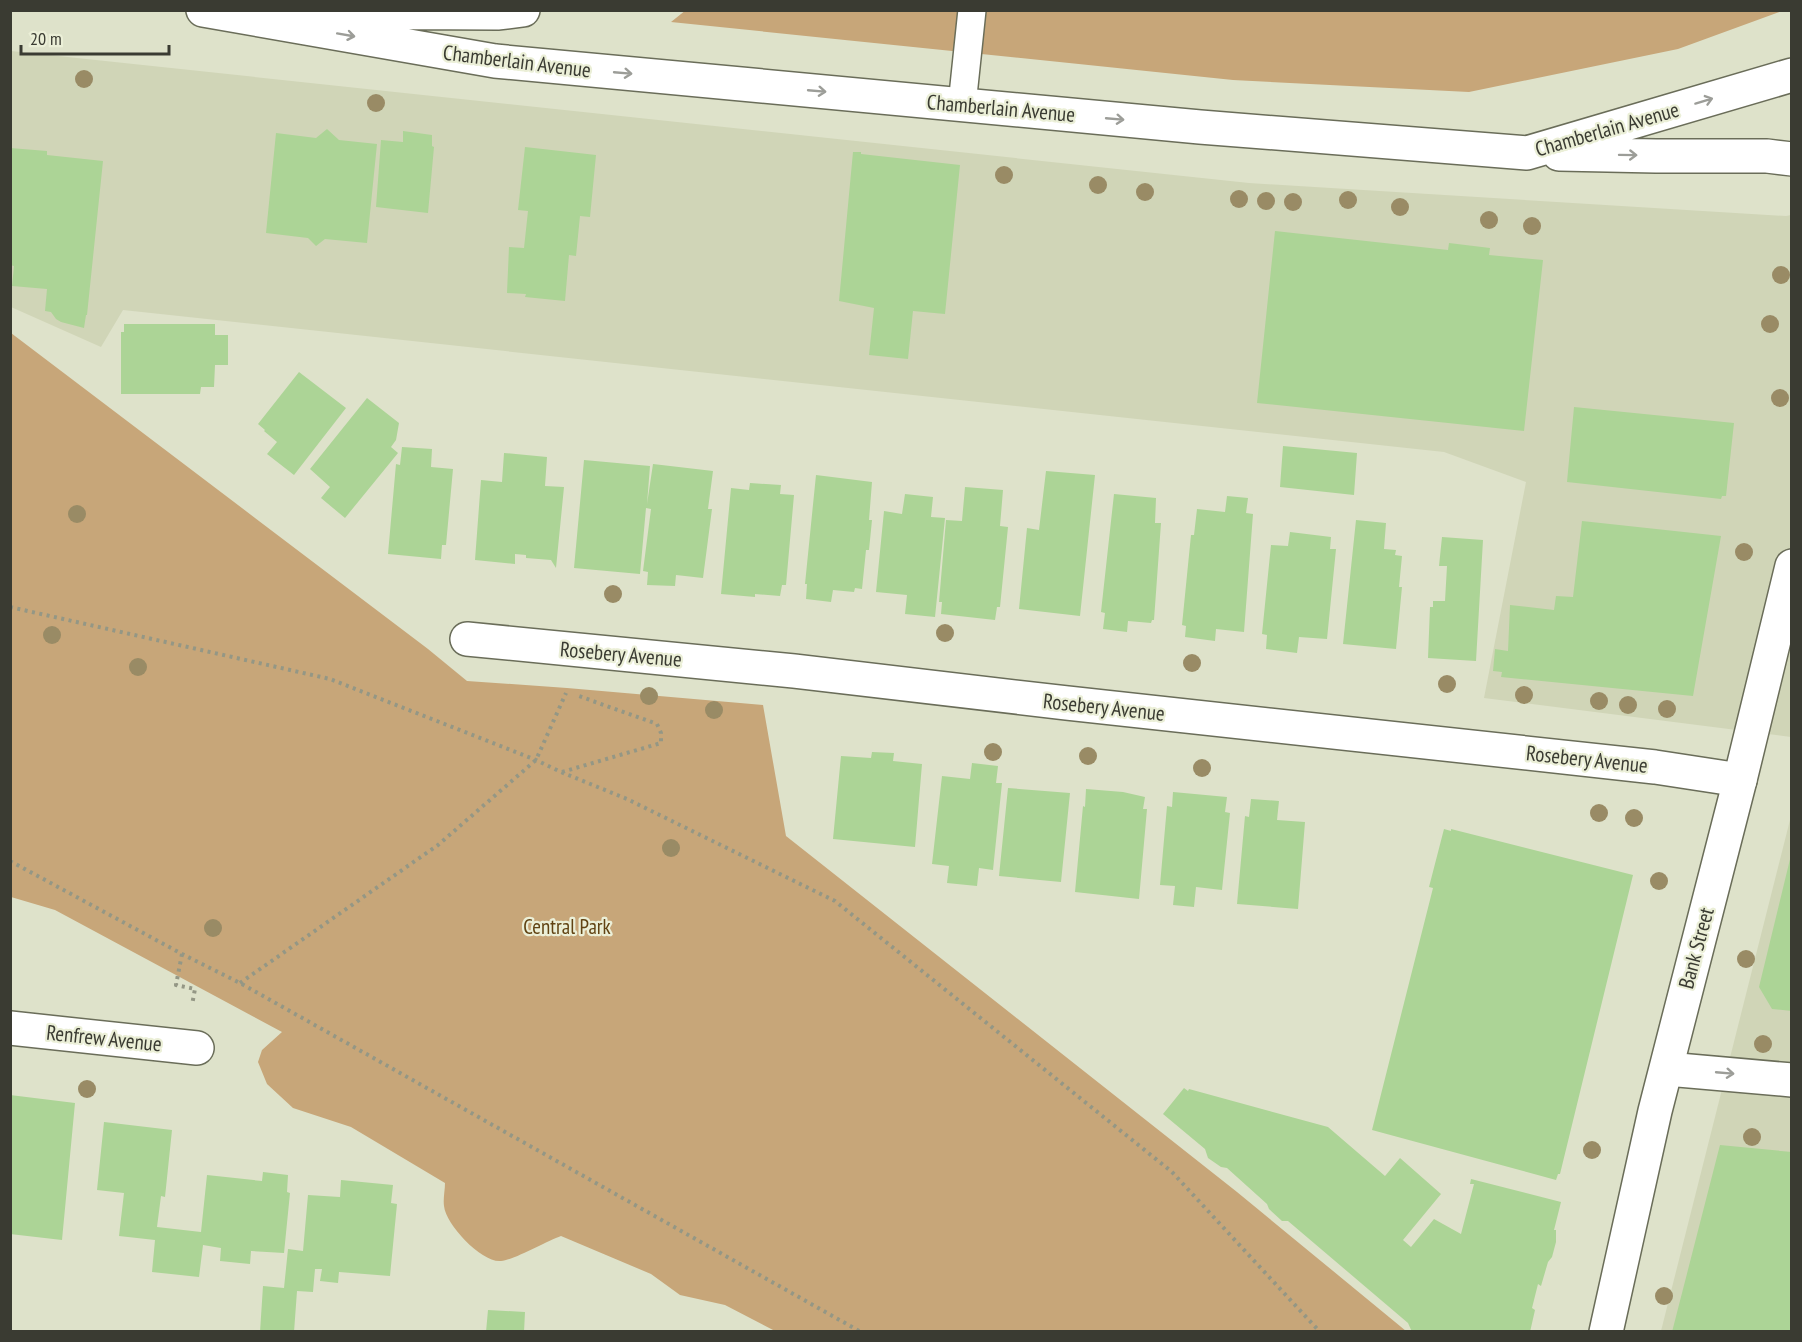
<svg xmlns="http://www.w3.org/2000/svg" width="1802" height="1342" viewBox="0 0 1802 1342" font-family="'PT Sans Narrow',sans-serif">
<rect width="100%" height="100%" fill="#dee2ca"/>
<!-- built -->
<path fill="#d0d5b7" d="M11,51L1249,183L1786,216L1791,215V737L1484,698L1526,482L1444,452L123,310L101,347L11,307Z
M1791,816V1331H1661Z"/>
<!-- green -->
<path fill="#c7a679" d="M686,10L1782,11L1678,49L1469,92L1233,80L671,22Z
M11,333L428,649L467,681L567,688L763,705L786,836L1237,1192L1406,1331H775L725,1305L680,1295L651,1274L561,1236C547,1241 514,1260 501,1261C482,1263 446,1225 444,1206C443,1199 445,1190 445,1183L351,1127L293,1108L267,1084L258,1062L262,1050L282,1032L55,910L11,897Z"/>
<!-- building -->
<path fill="#acd496" d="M327,129L339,140L377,144L367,243L325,239L316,246L308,238L266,233L276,133L316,138Z
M403,131L432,135V146L434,147L428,213L376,207L381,140L403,142Z
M525,147L596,155L590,217L580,216L576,256L569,255L565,301L525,297L526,294L507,293L509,247L524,248L528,211L518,210Z
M10,148L47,151V155L103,161L87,315H86L84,328L61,322L56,319L51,312L45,311L47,289L12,286L14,266L10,265Z
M853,152H861V154L960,165L945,314L913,311L908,359L869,355L874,308L839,301Z
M1275,231L1448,250L1449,243L1490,248L1489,255L1543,260L1524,431L1257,403Z
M124,324H215V335H228V365H215L214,387H201L200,394H121V332H124Z
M299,372L346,408L294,475L267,454L277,442L264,431L265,430L258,424Z
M367,398L399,423L396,440L391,447L398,453L345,518L321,498L330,487L310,469Z
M1574,407L1734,423L1726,496H1722L1721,499L1567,482Z
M1283,446L1357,453L1354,495L1280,487Z
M402,447L432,449L431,467L453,469L446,545H442L441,559L388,554L396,464L400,465Z
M504,453L547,457L545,486L564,487L556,568L551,560L526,558V555L515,554V564L475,560L481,480L502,482Z
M584,460L650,466L647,504L653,464L713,471L708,509H712L703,578L676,575L675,586L647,585L648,572L643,571L651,509L646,508L640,574L574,568Z
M1046,471L1095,475L1080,616L1019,609L1027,528L1039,530Z
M816,475L872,482L869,520H872L869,550H866L862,589L855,588L854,592L833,590L831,602L806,599L807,584H805Z
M750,483L781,485L780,494L794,495L786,585H782L780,596L755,594V597L721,594L731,488L749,490Z
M965,487L1003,490L1000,526L1008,527L1000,607H997L995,620L941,614L942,602H939L946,520L962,521Z
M905,494L933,497L931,517L945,518L935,617L905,614L907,595L876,592L884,511L902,514Z
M1114,494L1156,498L1155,523H1161L1154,620H1152L1151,623L1128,621L1127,632L1103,629L1105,613L1101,612Z
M1227,496L1248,498L1246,513L1253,514L1244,632L1216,629L1215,641L1185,637L1186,626L1182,625L1191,535H1194L1197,509L1225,512Z
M1356,520L1386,523L1384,549L1396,550L1395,555L1402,556L1399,587H1402L1396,649L1343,644Z
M1582,521L1721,536L1693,696L1501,677L1502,672L1493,671L1495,649L1508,651L1510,605L1554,610L1556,596L1573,597Z
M1290,532L1331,537L1330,549H1336L1327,639L1299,637L1297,653L1266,649L1267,635L1262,634L1271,545L1288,546Z
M1442,537L1483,540L1476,661L1428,658L1430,607H1433V601H1445L1447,566H1439Z
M872,752L894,753L893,761L922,764L915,847L833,839L841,756L871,758Z
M972,763L998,766L996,783H1002L993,870L979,868L977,886L947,883L949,866L932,864L942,776L970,779Z
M1008,788L1070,793L1061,882L999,876Z
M1086,789L1123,792L1145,797L1143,809H1147L1139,899L1075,892L1083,806L1085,807Z
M1173,792L1227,797L1225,812L1230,813L1222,890L1196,887L1194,907L1173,905L1175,886L1160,885L1167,806L1172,807Z
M1251,799L1279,801L1277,820L1305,822L1298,909L1237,904L1245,816L1249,817Z
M1444,829L1451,831V829L1633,875L1560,1174H1558L1556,1180L1372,1130L1433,888L1429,887Z
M1791,855H1792V1011L1772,1009L1759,987Z
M1184,1088L1188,1091L1189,1089L1328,1127L1385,1176L1400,1158L1441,1194L1403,1240L1411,1247L1434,1219L1461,1234L1474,1184H1470L1471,1179L1561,1202L1554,1230H1556V1242L1552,1257L1548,1262L1541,1286L1538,1284L1532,1308L1535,1310L1530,1332H1412L1408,1323L1288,1221H1282L1269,1209L1267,1204L1227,1168L1221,1167L1208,1158L1205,1149L1163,1114Z
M10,1095L75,1103L62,1240L10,1234Z
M104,1122L172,1130L165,1197L161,1196L157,1227L201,1232L207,1175L262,1181L263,1172L288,1175L287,1192L290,1193L284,1253L251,1251L250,1264L220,1261L221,1248L203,1245L199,1277L152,1272L155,1240L119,1236L124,1193L97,1190Z
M1720,1145L1792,1152V1332H1672Z
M341,1180L393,1185L391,1203L397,1204L390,1276L339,1272L338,1283L320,1281L322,1269H315L313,1292L297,1291L294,1332H260L263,1286L284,1288L288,1249L303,1251L308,1195L340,1197Z
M488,1310L525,1312L524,1332H486Z"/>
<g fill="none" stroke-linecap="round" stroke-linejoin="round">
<!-- service casing -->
<g stroke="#6a6d59" stroke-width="30">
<path id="service" d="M962,105L972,10"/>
</g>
<!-- minor casing -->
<g stroke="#6a6d59" stroke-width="36">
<path id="minor" d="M467,639L794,671L1067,703L1655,767L1740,780
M10,1028L197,1048
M1667,1069L1792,1080"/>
</g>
<!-- primary casing -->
<g stroke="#6a6d59" stroke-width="36">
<path id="primary" d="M203,10L495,61L1200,127L1527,153L1792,75
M301,12L499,13L523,10
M1559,154L1656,156H1767L1792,159
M1606,1332L1655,1111L1740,780L1792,566"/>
</g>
<!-- path -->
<path stroke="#949785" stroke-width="4" stroke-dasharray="3 4.5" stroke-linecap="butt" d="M10,607L330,679L536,760L561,772L627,799L835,901L1172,1172L1320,1332
M562,772L661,743V733L657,724L576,695
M10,861L182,954L240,983L861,1332
M182,954L176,985L195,989L192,1005
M240,983L438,845L536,760L566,693"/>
<!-- service -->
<use href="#service" stroke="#fff" stroke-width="27"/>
<!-- minor -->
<use href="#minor" stroke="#fff" stroke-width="33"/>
<!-- primary -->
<use href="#primary" stroke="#fff" stroke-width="33"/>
</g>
<!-- trees -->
<g fill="#998b65">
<circle cx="84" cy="79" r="9"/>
<circle cx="376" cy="103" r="9"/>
<circle cx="1004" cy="175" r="9"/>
<circle cx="1098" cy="185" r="9"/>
<circle cx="1145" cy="192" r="9"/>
<circle cx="1239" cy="199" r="9"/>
<circle cx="1348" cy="200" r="9"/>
<circle cx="1266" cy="201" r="9"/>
<circle cx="1293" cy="202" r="9"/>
<circle cx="1400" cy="207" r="9"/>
<circle cx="1489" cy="220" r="9"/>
<circle cx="1532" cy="226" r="9"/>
<circle cx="1781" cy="275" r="9"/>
<circle cx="1770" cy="324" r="9"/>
<circle cx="1780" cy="398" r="9"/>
<circle cx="77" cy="514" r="9"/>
<circle cx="1744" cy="552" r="9"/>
<circle cx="613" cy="594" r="9"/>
<circle cx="945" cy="633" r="9"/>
<circle cx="52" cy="635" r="9"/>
<circle cx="1192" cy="663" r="9"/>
<circle cx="138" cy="667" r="9"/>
<circle cx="1447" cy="684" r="9"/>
<circle cx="1524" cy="695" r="9"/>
<circle cx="649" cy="696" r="9"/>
<circle cx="1599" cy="701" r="9"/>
<circle cx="1628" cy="705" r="9"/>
<circle cx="1667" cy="709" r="9"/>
<circle cx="714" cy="710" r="9"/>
<circle cx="993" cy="752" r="9"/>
<circle cx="1088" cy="756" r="9"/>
<circle cx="1202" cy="768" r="9"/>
<circle cx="1599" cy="813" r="9"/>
<circle cx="1634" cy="818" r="9"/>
<circle cx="671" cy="848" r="9"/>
<circle cx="1659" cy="881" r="9"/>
<circle cx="213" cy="928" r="9"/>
<circle cx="1746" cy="959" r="9"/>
<circle cx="1763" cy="1044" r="9"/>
<circle cx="87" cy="1089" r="9"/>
<circle cx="1752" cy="1137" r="9"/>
<circle cx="1592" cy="1150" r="9"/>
<circle cx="1664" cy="1296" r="9"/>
</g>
<!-- one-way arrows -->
<defs><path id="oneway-shaft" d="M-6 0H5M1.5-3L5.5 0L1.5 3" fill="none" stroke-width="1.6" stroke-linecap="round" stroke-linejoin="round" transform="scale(1.5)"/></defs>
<g stroke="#9c9d98">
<use href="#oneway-shaft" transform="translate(346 35) rotate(10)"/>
<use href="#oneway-shaft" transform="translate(623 73) rotate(5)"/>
<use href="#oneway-shaft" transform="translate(817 91) rotate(5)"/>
<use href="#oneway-shaft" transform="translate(1704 101) rotate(-17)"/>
<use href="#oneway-shaft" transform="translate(1115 119) rotate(5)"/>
<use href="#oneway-shaft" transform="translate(1628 155) rotate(1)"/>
<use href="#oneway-shaft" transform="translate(1725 1073) rotate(5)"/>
</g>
<g text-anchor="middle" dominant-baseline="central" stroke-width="4.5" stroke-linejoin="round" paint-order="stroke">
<!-- street labels -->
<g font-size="21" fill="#3a3b32" stroke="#ebefd7">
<text transform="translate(517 61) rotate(7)">Chamberlain Avenue</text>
<text transform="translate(1001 108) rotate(5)">Chamberlain Avenue</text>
<text transform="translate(1607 129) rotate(-16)">Chamberlain Avenue</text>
<text transform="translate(621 654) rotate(5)">Rosebery Avenue</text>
<text transform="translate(1104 707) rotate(6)">Rosebery Avenue</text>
<text transform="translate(1587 759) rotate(6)">Rosebery Avenue</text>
<text transform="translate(1696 948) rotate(-75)">Bank Street</text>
<text transform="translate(104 1038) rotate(6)">Renfrew Avenue</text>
</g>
<!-- park labels -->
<g font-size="21" fill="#614313" stroke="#ebefd7">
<text x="567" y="926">Central Park</text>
</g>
</g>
<!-- border -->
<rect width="1802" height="1342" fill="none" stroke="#3a3b32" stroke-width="24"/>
<!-- scale -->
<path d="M21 45v9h148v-9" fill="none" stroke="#3a3b32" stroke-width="3"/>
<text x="30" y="45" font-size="18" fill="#3a3b32" stroke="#ebefd7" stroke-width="4.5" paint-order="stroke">20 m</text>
</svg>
